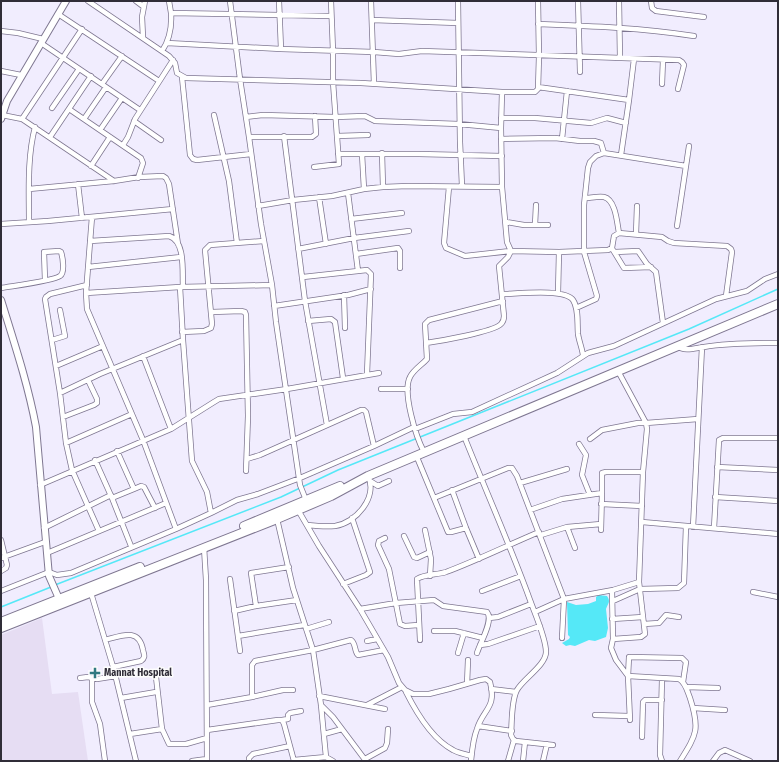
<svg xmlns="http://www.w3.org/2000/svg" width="779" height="762" viewBox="0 0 779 762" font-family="'Fira Sans Condensed',sans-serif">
<rect width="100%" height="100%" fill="#f1edfe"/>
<!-- industrial -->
<path fill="#e6ddf3" d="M42,618L52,694L78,692L88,761H1V635Z"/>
<!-- water -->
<path fill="#55e8f7" d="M599,595L607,596C611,602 608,603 606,609L608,628L606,637L595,641L589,640L575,646L570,645L566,646L562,643L569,639L570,637L568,635L567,602L576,605L588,604L596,601V597Z"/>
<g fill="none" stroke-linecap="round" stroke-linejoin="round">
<!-- stream -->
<path stroke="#55e8f7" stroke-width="1.5" d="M55,585L281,497L338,470L689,329L778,289
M1,607L51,587"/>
<!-- street casing -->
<g stroke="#7f7791" stroke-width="6">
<path id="street" d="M88,1L169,56L175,63L177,73L186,78L361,83L502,92H535L538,89L539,56L538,1
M136,1L144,7
M169,1L171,13
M230,1L240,79L249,137L261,224L272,285L276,322L300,485L306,500
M279,1L281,49
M371,1L374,84
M458,1L460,142L462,186
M578,1L580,72
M619,1L620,58
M651,1L652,8L656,11L704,17
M58,14L159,81
M372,20L458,23
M538,24C591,26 642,28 694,36
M82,29L22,119L114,181
M1,31L18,33L43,39
M143,37L142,17L145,1
M41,43L140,110
M167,43L281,49L374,52L399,54L422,51L679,60L682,62L684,65L678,89
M162,51C170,39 172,27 171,13L330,16
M1,71L21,75
M182,77L190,155L193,159L197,160L251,154
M102,84L122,56
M662,84L663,60
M538,87L629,100L621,155
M629,100L634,59
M52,108L79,69
M69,109L141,158L143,163L138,178
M2,115L22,119
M214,115L229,181L237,243
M246,117L263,115L335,117L365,116L375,121L459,124L501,128L502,187L507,242L511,251L559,252L608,250L612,248L614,236L619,233L662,237L668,241L674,243L727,246L731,249L732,252L726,296
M501,118H535L591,123L607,118L626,123
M84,119L106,87
M134,121L161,140
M501,128L502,92
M100,130L122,98
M284,136L305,301L327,425
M337,136L368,135
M50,137L91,76
M249,137H312L316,134L315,116
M501,139L555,138L580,141H594L601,143L604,153
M562,139L567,91
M123,145L128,137L135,119L173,60
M382,153L383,187
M338,154H419L502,156
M362,154L364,189
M91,166L110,137
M314,167L339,164L333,82V51L331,1
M78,184L82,218
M449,187L444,243L446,248L465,256L511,251
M29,189L114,181L139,177L163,176L166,178L169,184L178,244
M348,193L358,271
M319,197L326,244
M585,198C590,198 598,196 604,197C616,200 617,223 619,233
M258,206L293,200L332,196L364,189L383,187L408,186L502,187
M92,217L86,293L87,309L143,440L176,529
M351,219L402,213
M29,222C29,191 27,158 35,127
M506,222L524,225H548
M1,224L48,221L173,209
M535,225L536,205
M677,226L689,146
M636,234L637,206
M90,241L169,236C186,241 182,273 183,287
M298,249L354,238L409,231
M613,250L624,268L651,267
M615,252L638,251L647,264L656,272L663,323
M356,254L398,248L400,251V268
M88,267L181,257
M303,277L358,271L367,270L371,274L367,374
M87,285L50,294L46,297L45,299L60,393L66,443L72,470L99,531
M180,287L183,340L192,461L207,492L211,513
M1,288C12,286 53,281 60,276C65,273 63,258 61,252L59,251L44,252L45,280
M86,293L180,287L272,285
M558,293L559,252
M502,294C516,294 565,288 573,300C579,309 577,323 578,334C579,341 582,348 583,355
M344,295L345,328
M274,306L348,295L371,289
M576,308L596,299L597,296L584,252V205L588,168L590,162L596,156L604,153L686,166
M212,312L241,311L245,312L246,315L248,416L246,471
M308,321L331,319L335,322L343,378
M182,332L204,331L211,328L212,324L205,250L210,245L264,241
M52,340L65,336L60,310
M426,343C440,341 493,332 501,324C503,322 504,319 504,316L499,266L508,257L511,251
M677,346C685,352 695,348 704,347C728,343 753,343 778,343
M143,356L171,429
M56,366L103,346
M381,389H408
M60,393L100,374L183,340
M63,417L94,405L97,403V399L88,380
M415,429L453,414L472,412L557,373L588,353L614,346L716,299L747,291L765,279L778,274
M464,436C486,491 510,545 530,600C535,614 546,638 546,652C546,665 523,679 517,690C511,701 512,723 511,735L513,739L516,741L553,745
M590,439L602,430L638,423H646L698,419
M66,443L132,414
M579,444L586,455L582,475L590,495
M424,452C416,437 402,392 410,377C414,369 422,365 427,359L425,324L429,320L503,301
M416,455L448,532H451L466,528
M247,459L260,455L361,410H364L366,412L374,446
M95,460L112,498L131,546
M717,467L778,470
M370,481L378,486L389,481
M520,483L567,469
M40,485L171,429L214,402L219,399L287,389L379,373
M134,489L141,486L144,487L155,508
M452,490L466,528L479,559
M715,497L778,501
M112,498L134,489L117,451
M434,498L508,468H512L517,476L564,599L562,638
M601,504L642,506
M298,510L319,546L360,609L388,657L399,683L405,690L413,694H429L449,689L480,680L486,679L490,682C497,708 483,709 477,729C473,739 472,751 471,761
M530,510L562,499L602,493V473L606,472H643
M277,519L293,588L313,650L321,705L326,757
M642,522L778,534
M307,525C316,526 325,527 335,526C356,523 378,497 368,476
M567,527L575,548
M693,527L702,347
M44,528L111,495
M714,528L719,440L723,438H778
M425,530L431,559L430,576
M601,530L602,493
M541,535L567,527L601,524
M404,536L414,557L417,558L430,552
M385,538L379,541L378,545L389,569L400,624L405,626L418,625
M1,540L7,565L6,568L1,571
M204,547L206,580L207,761
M47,553L166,503
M1,558L45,542
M230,579L240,651
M343,584L366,575L370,572L352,518
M1,591L49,572L57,575L71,573L176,529L211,513L237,500L258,494L300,478L374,446L414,427
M482,591L521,576
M612,591L613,639L611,648L616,660L628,676L679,679C686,683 687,691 690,698C700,729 697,734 680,761
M753,592L778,597
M91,593L114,670L136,761
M613,601L640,589L678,588L684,583L686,526
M256,606L251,573L289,567
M360,609L396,603L434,600L443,606L487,612C494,620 480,643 477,653
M234,611L256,606L297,600
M535,612L564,599L613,590L639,582
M489,618L498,617L531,604
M612,619L643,617
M644,624L659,623L666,615L679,617
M306,629L329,622
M434,631H455L483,638
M238,636L304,625
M613,639L641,637L645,634L639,582L643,472L647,429L646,423L618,371
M105,640C121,636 139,627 143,650C144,655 146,657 141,661L113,667
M420,640L417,579C425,574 437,575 446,572C478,560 508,545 539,532
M367,641L377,639
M480,645L488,644L540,626
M458,653L464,633
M156,677L162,729L169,744H186L207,738
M80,678L88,677L97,679L116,676
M92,678V702L100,724L105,761
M467,684L468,660
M686,687L718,688
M491,689L516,692
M406,692C416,712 432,739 453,750C458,753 465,754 471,756
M319,696L385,709
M252,697V665L255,661L313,650L351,640C356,643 354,651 358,655L384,650
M121,698L156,692
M207,705L252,697L283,690H293
M321,705L333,717L366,761
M367,705L402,687
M693,708L725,710
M595,715L629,716
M282,720L288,719V715L290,713L301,711
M630,720L628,676L629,657L682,658L686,662L683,682
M478,726L512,731
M207,730L278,720H282L284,724L294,761
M130,734L162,729
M324,734L342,729
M642,737L643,702L645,700H662
M365,759L385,748L387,743L388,729
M294,760L326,757L333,761
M192,761L207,759
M249,761V758L253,754L290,746
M508,761L514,740
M523,761L525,742
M543,761L547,744
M662,761L660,755L662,679
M713,761L719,753L725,750L750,761"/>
</g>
<!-- secondary casing -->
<g stroke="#7f7791" stroke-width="8">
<path id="secondary" d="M1,119L7,101L66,1
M1,300C14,342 28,384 36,427L49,576L60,601"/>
</g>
<!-- highway casing -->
<g stroke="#7f7791" stroke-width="10">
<path id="highway" d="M244,526L340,486
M1,622L140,567
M1,628L277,519L331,496L368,476L778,304"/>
</g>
<!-- street -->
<use href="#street" stroke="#fff" stroke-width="4.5"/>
<!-- secondary -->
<use href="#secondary" stroke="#fff" stroke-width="6"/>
<!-- highway -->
<use href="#highway" stroke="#fff" stroke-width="8"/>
</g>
<!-- markers -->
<path fill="#317a80" stroke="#fdfdfd" stroke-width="1.5" d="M93 667h4v4h4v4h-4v4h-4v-4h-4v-4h4z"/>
<g text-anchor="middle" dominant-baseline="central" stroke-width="3" stroke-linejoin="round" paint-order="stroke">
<!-- poi labels -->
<g font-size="10" font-weight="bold" fill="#302d38" stroke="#fdfdfd" text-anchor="start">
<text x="104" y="673">Mannat Hospital</text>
</g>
</g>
<!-- border -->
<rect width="779" height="762" fill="none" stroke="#302d38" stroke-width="4"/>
</svg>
